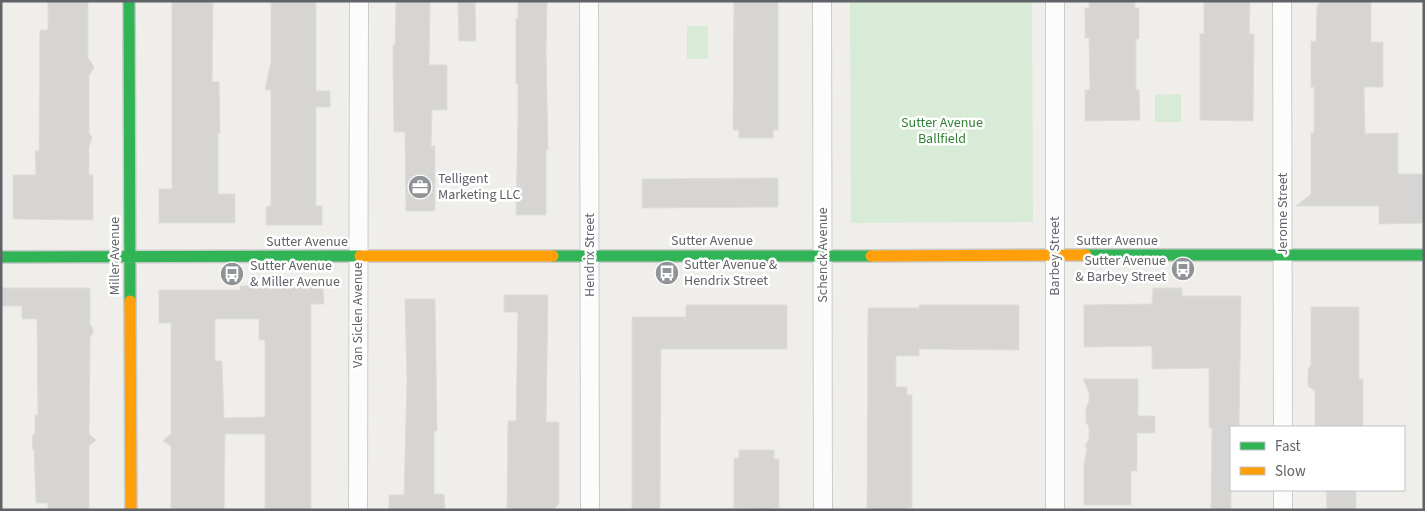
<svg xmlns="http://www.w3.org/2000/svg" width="1425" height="511" viewBox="0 0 1425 511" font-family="'Source Sans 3',sans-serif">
<rect width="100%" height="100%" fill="#efeeea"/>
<!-- green -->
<path fill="#d8ebd6" d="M850,1H1032L1033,222L851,223Z
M687,26H708V59H687Z
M1181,94V122H1155V95Z"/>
<!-- building -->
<path fill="#d6d5d3" stroke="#deddd9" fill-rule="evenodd" d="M48,1H88V58L94,67L89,76V133L92,137L89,147V175H93V220L13,219V175H36L35,151H39L40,30H48Z
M172,1H213L212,82H219L220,133H218V194H235V223H159V189H172Z
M271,1H316V91H330V107H316V206H322V225H266V207L271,206V90H265L271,61Z
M396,1H430L429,65H447V110H432L431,146H435V211H406L405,132H394L393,63V45H395Z
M458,1H475L476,41H459Z
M518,1H547L546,51L548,150H546V215H516L518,117V84H516V18L518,19Z
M734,1H778V130H773V138H739V130H733Z
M1089,1H1135V8H1139V39H1136V90H1139L1140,120L1085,121V90H1090L1089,38H1085V8H1089Z
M1204,1H1250L1249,34H1254L1253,121L1200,120V34H1204Z
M1319,2H1371V42H1383V87H1364L1365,134L1398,133V174H1424V223L1379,224V206H1296L1311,194V133H1314V87H1311V41L1316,42L1317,5H1319Z
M778,178V207L642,208V179Z
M240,286H323L324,304H311V510H265V434H225L224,510H171V446L163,441L171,434V323H159V290H240ZM215,319H259V340H265V417L224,418L222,361H215Z
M1,288H90V325L93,328V333L90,337L89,434L96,440L89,446V510H48V503H36L34,449H32L33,434H35V415H38L37,319H22V306H1Z
M1153,288H1182V296H1241L1239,427H1231V510H1211L1212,428H1209V368L1152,369V346L1084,347V305L1152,304Z
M504,295H548L546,422H559V504L553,510H510V508H507L508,421H516L518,312H504Z
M405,299H435L437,431H434V494H444L445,510H389V495H404L407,382Z
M686,305H787V349H661L660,510H632V317H686Z
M919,305H1019V350L919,349V356H896V387H907V395H912V508H907V510H873V508H867L868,308H919Z
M1311,307H1359V379H1363V427H1315V391L1308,386V369L1311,366Z
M1083,379H1138V416H1155V433H1137V471H1131V505H1084V464L1087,450L1085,446L1089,439V427L1086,422V408L1089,401V392Z
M739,450H774V459H779V508H773L774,510L734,508V458H739Z
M1326,490H1356V510H1327Z"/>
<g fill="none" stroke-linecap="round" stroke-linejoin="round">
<!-- street casing -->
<g stroke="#cbcccc" stroke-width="20">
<path id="street" d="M589,1L590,510
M822,1L823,510
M1055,1V510
M1282,1L1283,427
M358,510L359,1
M1283,510V490"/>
</g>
<!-- fast casing -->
<g stroke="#cacacb" stroke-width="14">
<path id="fast" d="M129,1L130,301
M1086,255H1424
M553,256H871
M1,257L360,256"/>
</g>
<!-- slow casing -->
<g stroke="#cacacb" stroke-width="14">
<path id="slow" d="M360,256H553
M871,256L1086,255
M130,301L131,510"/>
</g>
<!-- street -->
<use href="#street" stroke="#fdfcfc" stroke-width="18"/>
<!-- fast -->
<use href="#fast" stroke="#30b455" stroke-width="11"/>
<!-- slow -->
<use href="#slow" stroke="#ff9f0a" stroke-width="11"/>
</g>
<!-- icons -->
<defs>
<g id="office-disc" transform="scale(1.25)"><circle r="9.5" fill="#919496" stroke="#fff"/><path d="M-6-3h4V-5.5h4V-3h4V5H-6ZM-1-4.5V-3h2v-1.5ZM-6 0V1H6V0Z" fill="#fff"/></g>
<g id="bus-disc" transform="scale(1.25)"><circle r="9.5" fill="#919496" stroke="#fff"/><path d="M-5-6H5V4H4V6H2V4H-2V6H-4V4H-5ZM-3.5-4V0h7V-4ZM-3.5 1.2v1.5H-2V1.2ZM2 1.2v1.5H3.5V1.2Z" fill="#fff"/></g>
</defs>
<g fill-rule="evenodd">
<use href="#office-disc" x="420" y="187"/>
<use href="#bus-disc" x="1183" y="269"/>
<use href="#bus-disc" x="667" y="273"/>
<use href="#bus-disc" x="232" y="274"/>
</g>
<g text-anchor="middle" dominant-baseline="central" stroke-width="5" stroke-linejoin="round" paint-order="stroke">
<!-- park labels -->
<g font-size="14" fill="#348238" stroke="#fff">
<text x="942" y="123">Sutter Avenue<tspan x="942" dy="16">Ballfield</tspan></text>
</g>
<!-- poi labels -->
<g font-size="14" fill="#5f6368" stroke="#fff" text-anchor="start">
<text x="438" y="179">Telligent<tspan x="438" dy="16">Marketing LLC</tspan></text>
<text x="1166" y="261" text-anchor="end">Sutter Avenue<tspan x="1166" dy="16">&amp; Barbey Street</tspan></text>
<text x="684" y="265">Sutter Avenue &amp;<tspan x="684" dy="16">Hendrix Street</tspan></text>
<text x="250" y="266">Sutter Avenue<tspan x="250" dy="16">&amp; Miller Avenue</tspan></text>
</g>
<!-- street labels -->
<g font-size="14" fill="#5f6368" stroke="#fff">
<text transform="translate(1283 214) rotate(-90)">Jerome Street</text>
<text x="712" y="241">Sutter Avenue</text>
<text x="1117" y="241">Sutter Avenue</text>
<text x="307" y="242">Sutter Avenue</text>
<text transform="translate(590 255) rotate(-90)">Hendrix Street</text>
<text transform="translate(823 255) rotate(-90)">Schenck Avenue</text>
<text transform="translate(115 256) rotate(-90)">Miller Avenue</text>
<text transform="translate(1055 256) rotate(-90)">Barbey Street</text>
<text transform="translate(358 315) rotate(-90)">Van Siclen Avenue</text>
</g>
</g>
<!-- border -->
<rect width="1425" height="511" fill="none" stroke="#5f6368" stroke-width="5"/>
<!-- legend -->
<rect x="1230" y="426" width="175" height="65" fill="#ffffff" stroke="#bfc1c3"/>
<rect x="1240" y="442" width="25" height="8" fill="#30b455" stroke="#bfc1c3"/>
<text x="1275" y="451" font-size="15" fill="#5f6368">Fast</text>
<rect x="1240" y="467" width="25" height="8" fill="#ff9f0a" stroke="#bfc1c3"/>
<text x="1275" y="476" font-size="15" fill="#5f6368">Slow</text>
</svg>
